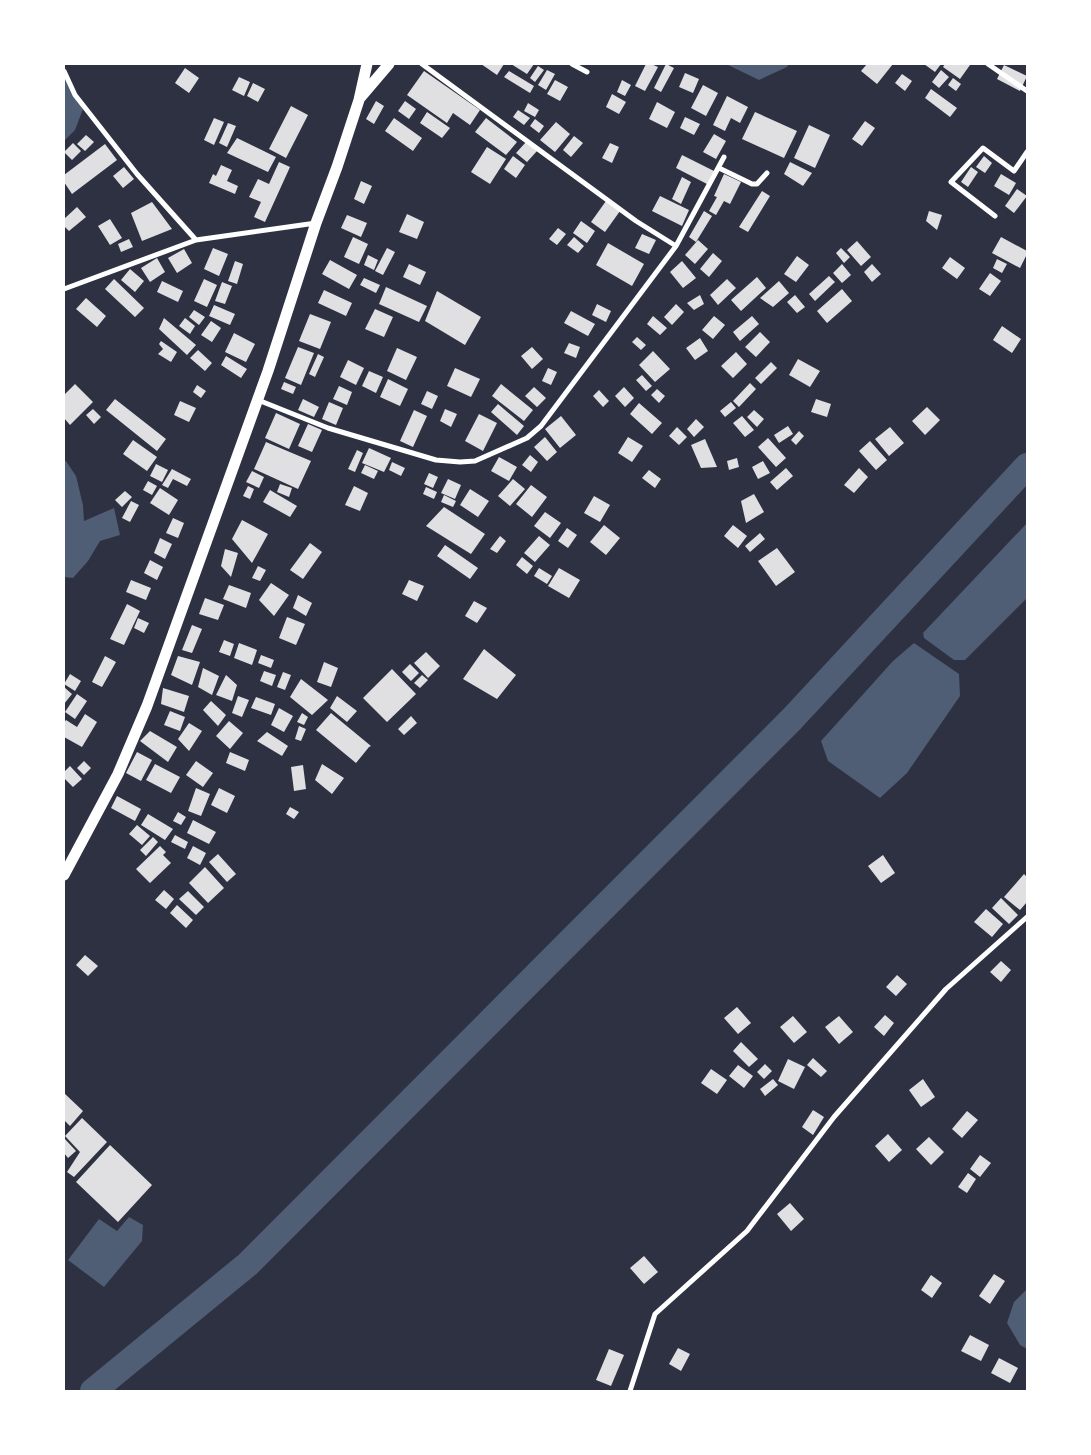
<svg xmlns="http://www.w3.org/2000/svg" width="1091" height="1455" viewBox="0 0 1091 1455" font-family="'DM Sans',sans-serif">
<rect width="100%" height="100%" fill="#2d3142"/>
<!-- water -->
<path fill="#4f5d75" d="M726,64H789L787,67L759,80Z
M64,77L83,109L75,130L65,140L64,139Z
M66,461L76,476L83,505L84,521L114,508L120,535L100,541L88,561L73,578L64,577V462Z
M1027,523V598L965,660H954L924,638L923,633Z
M914,643L959,674L960,696L907,773L880,798L828,761L821,741L893,661Z
M129,1217L143,1225L142,1241L104,1287L68,1260L99,1219L117,1231Z
M1027,1289V1349L1020,1345L1007,1323L1014,1302Z"/>
<g fill="none" stroke-linecap="round" stroke-linejoin="round">
<!-- river -->
<path stroke="#4f5d75" stroke-width="26" d="M93,1391L248,1264L792,719L1027,466"/>
</g>
<!-- building -->
<path fill="#e0e0e3" d="M481,64H504L497,75Z
M511,64H534L527,74Z
M646,64H651L658,67L645,91L635,86Z
M666,64L674,68L661,92L654,88Z
M867,64H893L877,84L861,71Z
M924,64H941L935,72Z
M945,64H968L970,65L960,79L943,67Z
M1004,65L1027,76L1020,91L997,79Z
M538,66L544,70L535,82L530,78Z
M185,68L199,78L189,93L175,83Z
M547,70L555,74L546,90L538,85Z
M941,70L949,77L939,88L932,82Z
M424,71L480,110L470,125L453,113L447,123L407,95Z
M509,71L534,86L530,93L504,77Z
M685,73L699,79L693,93L679,87Z
M902,74L912,81L905,91L895,83Z
M239,77L250,82L244,96L232,90Z
M953,78L961,84L956,91L948,85Z
M555,80L568,87L560,101L547,94Z
M622,80L631,85L625,96L617,92Z
M253,83L265,89L258,102L247,96Z
M703,85L718,93L706,116L691,108Z
M931,89L957,108L950,117L925,98Z
M612,94L626,102L619,114L606,107Z
M727,96L748,107L740,123L731,118L725,131L713,125Z
M376,101L384,106L374,124L366,119Z
M405,101L416,109L409,119L398,111Z
M657,102L675,112L667,128L649,119Z
M528,103L539,110L535,117L524,111Z
M291,106L308,115L286,158L269,149Z
M518,110L530,118L524,125L513,117Z
M427,112L450,128L442,138L420,123Z
M755,112L797,131L784,158L742,139Z
M685,117L700,124L694,135L680,128Z
M214,118L224,122L214,145L204,140Z
M394,118L422,138L413,151L385,131Z
M486,118L517,142L506,155L475,132Z
M535,119L544,126L539,133L530,126Z
M865,121L875,128L862,146L852,139Z
M556,122L570,134L555,152L540,140Z
M228,123L236,126L227,147L219,143Z
M809,125L830,135L815,168L794,158Z
M714,134L726,141L716,159L703,152Z
M86,135L94,142L85,151L77,144Z
M574,136L583,143L571,157L563,150Z
M237,138L276,157L268,172L227,153Z
M526,142L537,151L527,162L516,153Z
M73,143L81,151L72,160L64,152Z
M610,143L619,147L612,163L602,158Z
M105,144L117,160L72,194L64,182V175Z
M487,147L506,159L490,184L471,172Z
M682,155L714,171L707,184L676,168Z
M513,156L525,165L516,178L504,169Z
M984,156L992,163L985,173L976,167Z
M279,162L290,167L265,222L254,217L261,202L249,197L258,179L269,184Z
M790,162L812,173L803,186L784,174Z
M221,165L232,170L227,181L238,186L235,194L209,183L213,174L216,176Z
M124,167L134,179L123,188L113,176Z
M971,167L978,172L968,187L961,182Z
M724,174L741,182L730,204L724,201L716,215L709,211L717,197L714,196Z
M1001,174L1016,183L1009,195L994,186Z
M682,177L691,182L681,204L672,199Z
M361,181L372,186L364,204L354,199Z
M1017,189L1027,196L1014,213L1005,206Z
M762,191L770,196L748,232L739,227Z
M660,196L689,210L682,226L652,211Z
M606,201L620,211L605,232L591,222Z
M152,202L172,229L142,241L131,213Z
M77,207L86,217L69,231L64,226V219Z
M704,211L712,216L696,242L689,237Z
M929,211L942,215L937,230L926,221Z
M407,214L424,222L417,239L399,232Z
M347,215L367,223L361,237L341,228Z
M110,219L122,238L110,245L98,226Z
M581,221L595,231L587,243L573,233Z
M558,228L566,234L557,245L549,239Z
M642,234L656,240L649,254L635,248Z
M353,237L368,244L359,264L344,257Z
M574,237L584,246L578,253L567,245Z
M1001,237L1027,251V254L1020,268L992,253Z
M129,239L133,247L121,252L118,244Z
M698,240L708,249L695,264L685,255Z
M857,241L871,257L861,266L847,250Z
M608,243L644,264L632,286L596,265Z
M213,248L228,254L219,276L204,269Z
M387,248L395,252L383,275L375,271Z
M841,248L850,257L844,263L836,253Z
M184,249L192,263L177,273L168,258Z
M713,253L722,261L709,277L700,269Z
M368,255L378,260L374,270L364,265Z
M797,256L809,265L796,282L784,274Z
M950,257L965,268L957,279L942,268Z
M157,258L165,272L150,282L141,268Z
M997,259L1007,264L1002,273L993,268Z
M330,260L357,275L349,289L322,274Z
M235,261L243,264L237,284L228,281Z
M682,261L696,278L683,288L670,272Z
M409,264L426,272L420,285L403,277Z
M842,264L851,275L842,283L833,273Z
M872,264L881,274L872,282L864,272Z
M130,269L144,281L135,292L121,280Z
M990,273L1001,281L990,296L979,289Z
M829,276L835,282L815,301L809,294Z
M757,277L766,288L741,311L731,300Z
M364,278L380,285L376,293L360,285Z
M114,279L144,308L135,317L105,289Z
M204,279L217,285L207,307L194,301Z
M727,279L736,288L718,305L710,295Z
M162,281L183,291L178,302L157,292Z
M779,281L789,293L773,307L760,298Z
M222,282L232,286L225,304L215,301Z
M386,287L427,306L419,322L379,304Z
M842,289L852,301L827,323L817,311Z
M324,290L352,303L346,316L318,303Z
M437,291L481,317L465,345L425,321Z
M700,295L704,304L694,310L687,303Z
M795,295L805,307L797,313L787,302Z
M86,298L106,316L97,327L76,309Z
M597,304L611,311L606,322L592,315Z
M676,304L684,312L672,325L664,317Z
M214,305L235,314L230,325L209,316Z
M375,309L393,317L384,337L365,329Z
M194,310L205,317L199,325L189,317Z
M571,311L595,324L588,336L564,323Z
M310,314L331,322L320,349L299,341Z
M653,316L667,328L660,335L647,324Z
M714,316L725,325L713,339L702,330Z
M752,316L759,324L740,341L733,332Z
M164,318L196,345L187,355L159,329Z
M185,318L195,326L190,334L179,326Z
M211,321L221,328L212,342L201,335Z
M1002,326L1021,339L1012,353L993,340Z
M760,332L770,342L756,357L745,347Z
M234,333L255,344L246,362L225,352Z
M637,337L646,345L641,350L632,342Z
M700,338L708,351L695,360L686,348Z
M161,341L177,352L171,362L158,354L163,349L159,344Z
M569,343L580,347L576,358L564,353Z
M298,347L314,353L301,385L285,378Z
M532,347L543,359L532,369L521,356Z
M397,348L417,357L406,380L387,371Z
M198,350L212,363L205,371L190,358Z
M653,351L670,369L655,382L639,365Z
M736,352L747,364L733,378L721,366Z
M318,354L324,357L315,377L309,374Z
M226,356L247,369L241,378L221,365Z
M798,359L820,371L810,387L789,375Z
M348,360L364,368L356,385L340,377Z
M771,362L777,368L761,384L755,378Z
M455,368L480,379L471,397L447,386Z
M548,368L557,372L551,385L542,381Z
M369,371L383,377L376,393L362,386Z
M642,375L652,386L646,391L636,380Z
M388,379L408,389L400,406L380,397Z
M284,382L296,387L293,394L281,389Z
M750,383L756,389L739,407L733,401Z
M75,384L93,402L70,425L64,418V395Z
M501,384L533,410L524,421L492,396Z
M197,385L206,391L201,398L193,392Z
M339,386L352,392L347,405L333,399Z
M534,387L546,398L537,407L525,396Z
M624,387L634,398L625,407L615,396Z
M657,389L665,396L659,403L651,395Z
M599,390L609,401L603,407L593,396Z
M427,391L438,396L432,409L421,404Z
M115,399L166,439L157,451L106,410Z
M303,399L319,407L314,417L298,410Z
M816,399L831,404L827,417L811,412Z
M180,401L196,408L189,422L174,415Z
M329,402L343,408L336,425L322,419Z
M731,402L736,408L725,417L720,411Z
M639,403L662,423L652,434L630,414Z
M498,404L524,426L517,435L491,412Z
M927,407L940,420L925,435L912,421Z
M93,409L101,417L94,424L86,415Z
M445,409L457,414L451,427L440,421Z
M414,410L427,416L413,447L400,441Z
M754,410L764,419L757,427L747,417Z
M276,413L300,424L289,449L265,438Z
M479,414L497,423L483,451L465,441Z
M561,416L576,435L560,448L545,429Z
M742,416L754,430L745,437L733,423Z
M696,419L704,427L694,437L687,429Z
M308,424L322,430L312,452L298,446Z
M788,426L793,434L779,443L774,435Z
M677,427L687,437L679,445L669,436Z
M890,427L904,443L889,456L875,439Z
M799,431L804,436L796,445L791,440Z
M545,437L557,452L547,461L534,447Z
M628,437L643,446L632,462L618,453Z
M768,438L786,458L776,467L758,447Z
M705,439L717,467L701,468L691,445Z
M133,440L157,457L147,471L123,454Z
M870,441L887,460L876,470L859,451Z
M266,442L311,461L298,489L254,469Z
M369,448L391,458L384,472L362,463Z
M357,450L363,453L355,472L348,469Z
M530,455L538,462L531,472L522,465Z
M499,457L517,467L509,481L491,471Z
M737,458L739,467L729,470L727,461Z
M763,461L770,473L758,479L752,467Z
M392,462L405,468L401,476L389,470Z
M156,464L168,470L162,482L150,476Z
M365,465L378,471L374,479L361,473Z
M786,468L793,476L777,490L770,482Z
M859,468L868,477L854,493L844,485Z
M172,469L191,479L187,486L173,479L168,488L162,485Z
M649,470L661,479L655,488L642,478Z
M252,471L264,477L259,488L246,482Z
M429,473L438,477L433,488L424,484Z
M448,479L461,485L455,499L441,493Z
M513,479L525,489L510,506L498,496Z
M148,481L157,486L152,495L143,490Z
M280,484L292,488L289,497L277,492Z
M531,485L547,497L532,517L516,504Z
M248,486L254,489L250,499L243,496Z
M354,486L368,493L360,511L345,505Z
M426,487L437,492L434,499L423,494Z
M160,488L178,500L169,515L150,503Z
M470,489L489,501L478,517L460,505Z
M270,490L297,506L290,517L263,502Z
M125,491L132,497L122,507L115,500Z
M754,494L764,512L746,523L741,501Z
M444,495L456,501L453,507L441,502Z
M594,496L610,505L600,522L584,513Z
M131,501L139,505L130,522L122,518Z
M444,507L485,534L471,554L426,526Z
M545,512L561,523L550,538L534,526Z
M173,518L184,523L178,538L166,533Z
M242,520L268,534L252,563L232,539Z
M604,525L620,538L606,555L590,542Z
M733,525L747,536L738,548L724,536Z
M567,528L577,535L568,548L558,541Z
M760,533L765,539L750,552L745,546Z
M500,536L506,541L497,553L490,549Z
M539,536L550,545L535,562L524,553Z
M160,538L172,544L165,559L154,553Z
M310,543L322,552L303,579L290,570Z
M445,545L478,568L470,579L437,556Z
M777,548L795,572L776,586L758,561Z
M225,549L238,553L231,577L221,566Z
M522,557L533,566L527,574L516,565Z
M150,560L163,567L157,580L144,573Z
M258,566L266,570L260,581L252,578Z
M539,568L552,576L547,584L534,576Z
M559,568L580,580L569,598L548,586Z
M131,580L151,588L146,600L126,592Z
M409,580L424,586L417,601L402,594Z
M271,583L289,595L274,616L259,600Z
M229,585L251,593L246,608L223,599Z
M298,595L312,603L306,616L293,608Z
M205,598L224,605L218,620L199,614Z
M474,601L487,608L477,623L465,616Z
M127,604L140,611L124,645L110,639Z
M287,617L305,624L296,645L279,638Z
M138,618L149,623L144,633L134,628Z
M192,625L202,629L192,653L182,650Z
M224,640L234,644L230,656L219,652Z
M239,643L257,650L252,665L234,658Z
M484,649L516,675L497,699L463,679Z
M426,652L440,666L428,678L414,663Z
M261,655L274,660L271,668L258,663Z
M105,656L116,662L102,687L92,682Z
M178,656L200,662L192,685L171,675Z
M324,662L338,668L331,687L317,682Z
M410,664L419,673L411,681L402,672Z
M203,668L219,676L212,695L198,687Z
M392,669L416,694L387,722L363,698Z
M264,671L276,675L272,686L260,681Z
M283,672L291,675L285,690L277,687Z
M70,674L81,681L75,691L64,684Z
M226,675L237,685L232,701L216,695Z
M422,675L428,680L420,688L414,683Z
M301,679L328,700L312,715L290,697Z
M64,687L72,694L64,704Z
M163,688L189,696L184,712L161,704Z
M77,694L87,701L75,719L65,712Z
M238,696L249,700L242,717L232,713Z
M337,696L357,711L347,722L330,708Z
M256,697L275,704L271,715L251,708Z
M211,701L226,715L218,726L203,710Z
M279,708L293,716L284,732L271,725Z
M170,711L185,717L180,731L164,725Z
M302,713L308,717L304,725L297,722Z
M331,713L371,746L369,747L356,763L316,730Z
M85,714L97,722L82,747L64,737V723L66,720L77,727Z
M411,716L417,723L404,735L398,729Z
M229,721L243,733L230,749L216,736Z
M189,723L202,731L189,751L178,739Z
M299,726L306,729L301,741L295,739Z
M150,731L177,747L168,762L140,741Z
M267,732L288,746L282,756L257,741Z
M137,752L152,760L141,781L126,773Z
M230,752L249,760L245,771L226,763Z
M84,761L91,768L84,775L77,768Z
M196,761L213,773L203,787L186,775Z
M155,764L180,777L171,793L146,780Z
M322,764L344,778L332,794L315,780Z
M303,765L306,789L294,791L291,767Z
M70,766L82,779L73,787L64,778V772Z
M196,788L210,794L201,816L188,811Z
M219,788L235,796L227,813L211,805Z
M117,796L141,809L135,821L111,808Z
M290,807L299,812L294,819L286,814Z
M178,812L186,817L181,825L173,821Z
M148,814L173,829L165,840L141,825Z
M193,820L216,832L209,844L187,833Z
M137,825L150,836L142,845L129,834Z
M175,835L188,842L185,849L171,842Z
M153,837L158,842L146,856L140,850Z
M160,846L166,852L163,855L171,863L150,883L136,869Z
M193,846L206,853L200,865L187,858Z
M218,854L236,874L227,882L209,862Z
M883,855L895,873L881,883L868,866Z
M205,867L224,888L208,903L189,883Z
M1024,874L1027,877V902L1020,910L1004,897Z
M164,890L174,899L166,909L155,900Z
M188,891L204,907L196,915L179,899Z
M1001,898L1018,915L1009,924L992,908Z
M177,905L193,920L186,928L170,913Z
M986,909L1003,924L992,937L974,922Z
M85,955L98,966L88,976L76,965Z
M1001,961L1011,970L1001,982L990,972Z
M897,975L907,984L896,996L886,987Z
M737,1007L751,1023L738,1034L724,1018Z
M885,1015L894,1023L884,1036L874,1027Z
M793,1016L807,1032L794,1043L780,1027Z
M839,1016L853,1032L839,1044L825,1027Z
M741,1042L758,1059L749,1067L733,1051Z
M813,1058L827,1071L821,1077L807,1065Z
M788,1059L805,1067L794,1089L778,1081Z
M765,1064L772,1071L764,1079L757,1072Z
M738,1065L753,1076L744,1088L729,1076Z
M711,1069L727,1080L717,1094L701,1083Z
M773,1079L778,1085L765,1096L760,1089Z
M923,1079L935,1097L921,1107L909,1090Z
M64,1093L83,1111L70,1126L64,1120Z
M813,1110L824,1117L813,1135L802,1127Z
M967,1111L978,1120L962,1138L952,1129Z
M82,1118L107,1142L74,1177L67,1172L80,1152L65,1136Z
M888,1134L902,1150L889,1162L875,1146Z
M929,1137L944,1152L931,1165L916,1149Z
M64,1138L76,1151L68,1158L64,1153Z
M110,1145L152,1185L118,1222L76,1182Z
M980,1155L991,1163L980,1177L970,1169Z
M968,1173L976,1179L967,1193L958,1187Z
M790,1203L804,1219L791,1231L777,1214Z
M644,1256L658,1272L644,1284L630,1268Z
M994,1274L1005,1281L990,1304L979,1296Z
M931,1275L942,1283L932,1298L921,1290Z
M970,1335L989,1345L981,1361L961,1351Z
M678,1348L690,1354L681,1371L669,1364Z
M609,1349L624,1355L611,1386L596,1380Z
M999,1358L1018,1368L1010,1383L991,1373Z"/>
<g fill="none" stroke-linecap="round" stroke-linejoin="round">
<!-- minor -->
<path stroke="#fff" stroke-width="5" d="M422,64L636,221L676,246
M572,64L587,72
M988,64L1027,91
M64,71L75,95L137,174L196,240
M719,168L752,184H757L767,173
M995,216L951,182L983,148L1014,171L1027,152
M64,289L196,240L316,223
M258,400L328,428L436,460L460,462L475,461L527,438L541,426L676,246L724,157
M630,1391L655,1314L747,1231L834,1117L946,989L1027,917"/>
<!-- trunk -->
<path stroke="#fff" stroke-width="11" d="M360,98L389,64
M64,875L118,774L147,706L268,371L316,223L337,167L359,100L367,64"/>
</g>
<!-- border -->
<rect width="1091" height="1455" fill="none" stroke="#ffffff" stroke-width="130"/>
</svg>
